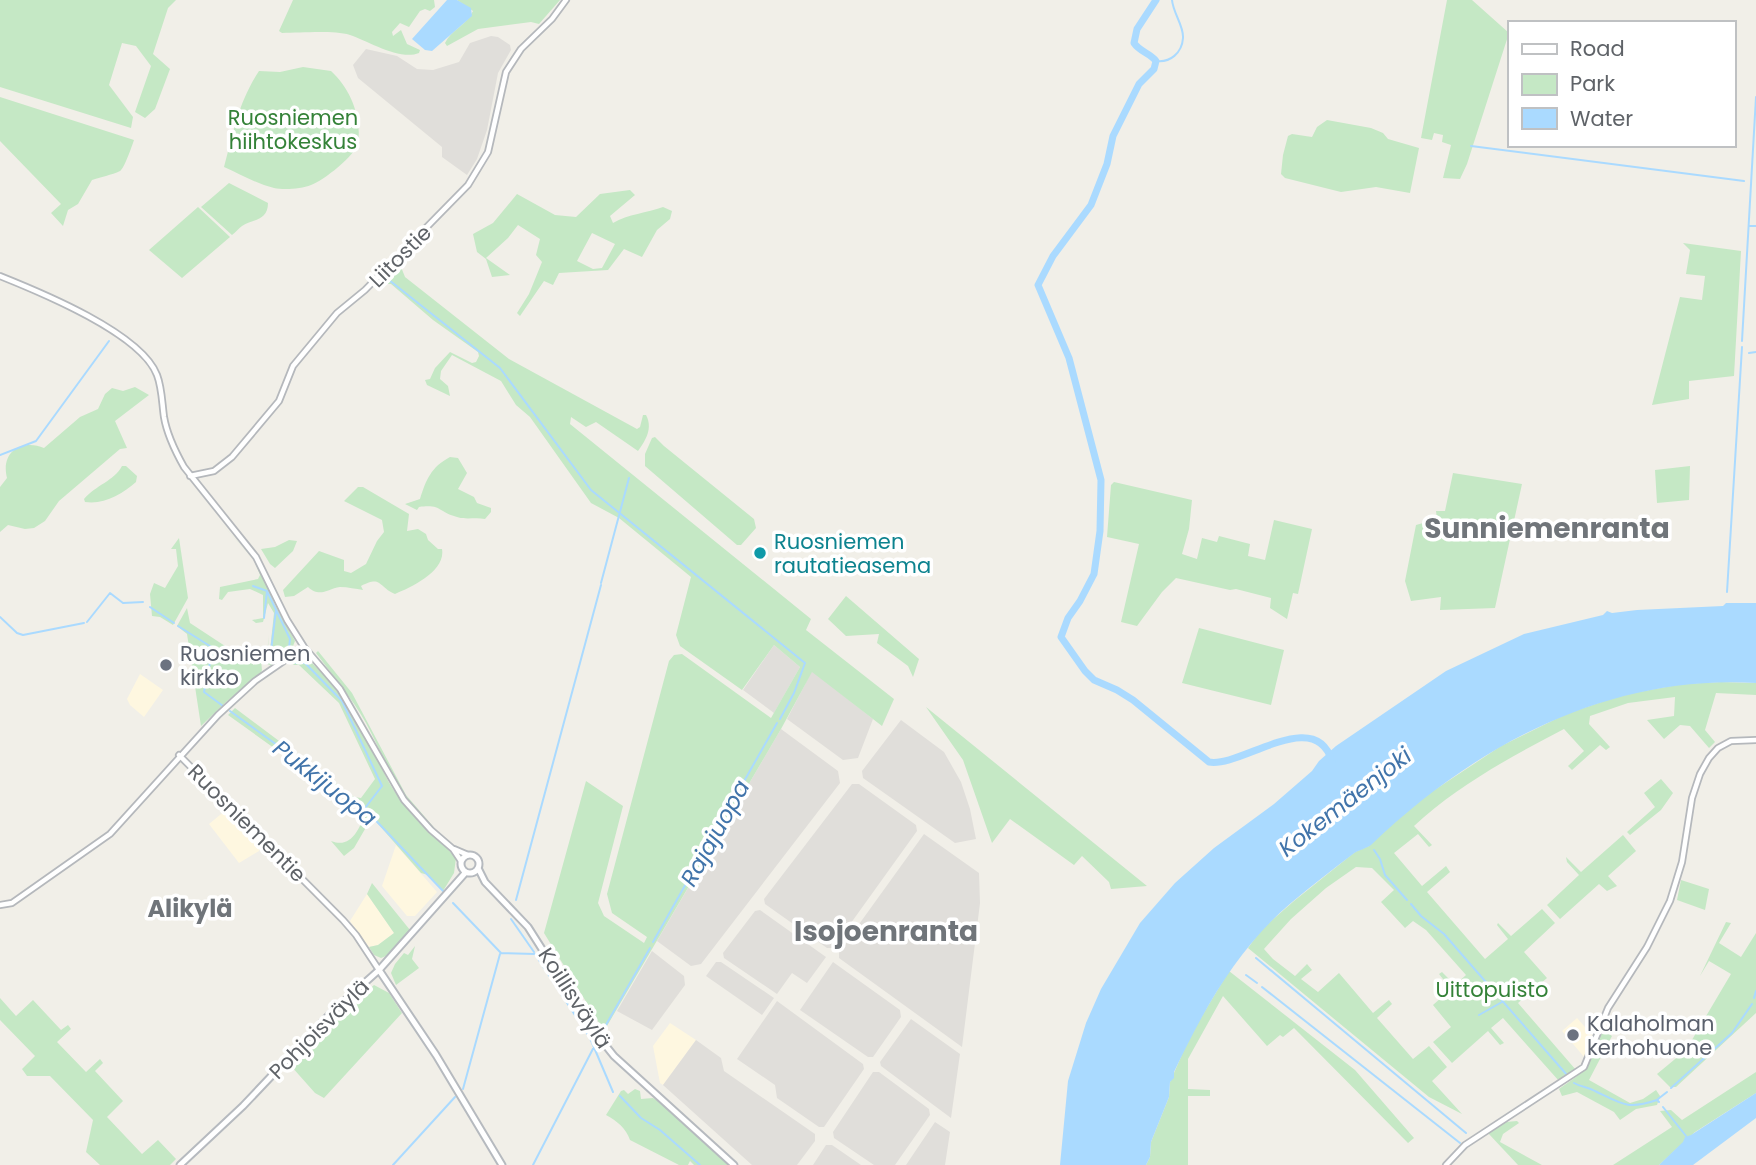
<svg xmlns="http://www.w3.org/2000/svg" width="1756" height="1165" viewBox="0 0 1756 1165" font-family="Poppins,sans-serif">
<rect width="100%" height="100%" fill="#f1efe8"/>
<!-- commercial -->
<path fill="#fef7e0" d="M140,674L163,690L144,717L130,705L127,699Z
M226,810L261,846L259,851L239,863L209,824Z
M396,845L437,892L415,916H407L382,886Z
M367,894L394,933L378,945L369,947L350,921Z
M1577,1018L1592,1035L1585,1058L1562,1031Z
M670,1023L696,1040L663,1085L660,1083L653,1046Z"/>
<!-- industrial -->
<path fill="#e0deda" d="M491,36L498,37L510,45L511,50L498,73L487,130L477,159L467,175L442,157V147L358,78L353,65L366,49L397,56L417,69L433,70L459,62L470,43Z
M774,645L800,667L774,713L743,690Z
M812,671L873,719L858,758L843,760L787,719Z
M901,720L944,752L961,782L970,809L976,839L955,843L863,778L862,771Z
M781,729L838,771L840,783L701,964L691,966L657,941Z
M852,784H859L916,825L917,831L833,948H827L765,904L764,899Z
M924,834L979,873L980,903L962,1047L839,958V952Z
M760,910L826,957L807,983L792,973L777,994L724,958L723,953L755,911Z
M652,951L684,976L685,985L652,1030L617,1011Z
M716,962H721L774,998L762,1015L706,976Z
M833,962L900,1010L901,1017L873,1057H868L800,1010Z
M777,1001L863,1064L864,1069L824,1127H819L777,1098L775,1085L737,1059Z
M911,1019L960,1054L951,1118L881,1066L880,1062Z
M696,1040L721,1058L724,1071L815,1134V1141L797,1165H752L663,1085Z
M873,1072H879L929,1109L930,1115L895,1165H874L834,1138L833,1132Z
M935,1122L950,1132L945,1165H906Z
M826,1145H832L861,1165H813Z"/>
<!-- green -->
<path fill="#c5e8c5" fill-rule="evenodd" d="M0,0H176L168,8L153,54L170,69L155,109L145,118L135,112L151,66L136,46L122,43L109,85L133,117L131,128L0,87Z
M293,0H434L435,7L430,11L425,9L420,11L409,27L400,23L392,32L393,36L401,30L407,44L420,50L419,53C400,61 368,41 350,35C332,30 301,33 282,33L279,31Z
M457,0H560L539,24L531,22L478,29L447,46L445,43C451,30 467,25 473,11Z
M1447,0H1472L1509,33L1467,164L1460,179L1443,178L1451,145L1442,142L1443,135L1434,133L1432,140L1421,138Z
M303,67L331,71C350,88 362,117 358,143C356,155 323,181 311,185C301,189 284,190 274,188C257,184 240,174 224,167C234,131 238,103 259,71L280,72Z
M0,97L134,140C132,146 124,169 120,171C112,175 100,177 92,180L78,204L68,210L63,226L51,213L61,204L0,141Z
M1327,120L1371,128L1383,133L1388,139L1419,148L1410,193L1376,187L1341,192L1285,178L1281,174L1283,155L1288,136L1292,134L1312,137L1317,127Z
M229,183L268,203C268,221 253,219 242,226C238,229 236,232 232,235L201,207Z
M630,190L635,195L610,216L613,223C628,214 647,213 663,207L672,211L670,219L657,230L642,257L624,249L608,270L559,273L553,285L544,281L520,316L517,313L529,294L542,262L536,255L540,239L518,225L508,238L486,258L510,275L492,277L486,259L477,252L473,234L493,223L517,194L555,215L576,217L600,194ZM592,233L615,244L602,268L593,269L577,261Z
M198,207L230,237L182,278L149,250Z
M1683,243L1741,251L1734,376L1689,381V399L1652,405L1680,297L1702,300L1705,276L1686,274L1690,250Z
M401,267L405,277L509,359L637,429L640,427L643,415H646C653,428 646,440 638,451L596,422L586,427L571,417L570,424L811,619L806,630L894,699L882,726L812,672L781,729L604,1031L544,933L586,781L623,806L598,903L604,916L644,943L647,937L612,913L607,894L669,661L674,655L682,654L771,718L800,667L774,645L742,690L680,646L676,635L691,577L619,518L591,503L530,417L516,405L501,381L452,355L441,371L440,379L448,386L450,396L427,385L425,380L430,379L435,368L450,352L472,363L476,362L479,356L478,352L433,320L391,284H386Z
M135,387L149,395L115,421L127,448L120,449L59,501L45,521L34,528L25,529L8,525L0,532V487L7,478C0,450 24,439 44,448L80,417L98,409L105,394L112,388L123,391Z
M655,437L664,446L754,519L756,528L741,545H737L645,466V454L652,438Z
M450,457L458,458L467,473L458,489L474,497L477,503L491,508V512L485,519C476,517 466,520 457,517C438,512 442,504 419,507L417,510L405,504L420,499C426,480 431,467 450,457Z
M122,466H126L137,476L136,482C122,494 104,505 85,502L84,499C96,485 114,481 122,466Z
M1690,466L1689,500L1657,503L1655,470Z
M1453,473L1522,484L1495,608L1440,610L1441,597L1411,601L1405,581L1416,525L1437,519L1436,511H1445Z
M1114,482L1192,500L1189,529L1182,554L1197,559L1202,538L1217,542L1219,536L1250,544L1248,556L1265,560L1274,520L1312,529L1298,594L1293,593L1287,619L1270,608L1271,598L1236,589L1230,590L1176,578L1162,592L1137,626L1121,622L1139,544L1107,537L1111,485Z
M358,487H363L409,514L407,531L418,529L426,534L428,540L438,549H442C446,571 412,587 395,594C378,587 382,575 361,586L363,590C356,589 348,587 340,587C327,589 320,598 308,587L294,596L285,597L283,590L319,551L344,560V571L351,573L366,564L377,541L384,532L382,520L344,501Z
M213,514L257,563L275,605L295,641L291,651L273,666L267,664L266,661L269,635L267,659L269,660L274,613L268,603L263,622L256,623L252,620L263,618V595L250,589L228,592L222,600L219,599L220,587L258,579L260,575L254,560Z
M179,538L188,598L173,625L160,617L152,616L150,594L154,583L165,588L178,566L176,549H171Z
M289,540L297,541L293,551L275,568L270,564L261,549L275,547Z
M846,596L919,659L913,677L908,666L877,643L879,634L846,636L828,619Z
M187,608L190,623L254,665L260,651L262,670L261,673L226,702L201,726L187,634L177,626Z
M1199,628L1284,650L1271,705L1182,683Z
M318,651L352,693L406,795L437,831C400,806 386,760 366,723C352,698 333,676 316,653Z
M308,659C331,681 351,706 366,736C376,753 382,772 393,789C412,818 434,833 456,858L454,873L443,891L428,875L421,873L372,817L354,848L344,856L331,841C352,849 358,829 366,814L228,715L235,708L354,797L361,798L375,779L339,703L299,665H293L298,660Z
M1721,682L1756,683V695L1716,693L1705,730L1715,742L1709,748L1690,726L1680,725L1664,739L1647,720L1674,716L1675,697L1628,703L1590,716L1589,724L1610,747L1606,750L1600,745L1572,770L1568,766L1584,751L1564,729C1512,756 1457,786 1414,826L1432,845L1429,847L1418,834L1394,853L1422,886L1446,866L1450,872L1427,892L1485,959L1508,939L1497,925L1498,923L1511,936L1542,909L1555,923L1524,952L1547,978L1518,1003L1576,1070L1559,1081L1503,1018L1491,1028L1504,1043L1500,1045L1488,1031L1452,1063L1433,1042L1451,1027L1433,1005L1451,989L1439,974L1442,972L1455,985L1466,975L1426,930L1413,921L1405,928L1381,902L1394,890L1372,868L1356,867L1326,888L1291,919L1264,949L1273,959L1295,976L1307,964L1312,970L1301,979L1318,992L1339,973L1373,1013L1389,1000L1392,1004L1377,1018L1413,1059L1429,1046L1447,1067L1432,1081L1462,1114L1429,1097L1248,948L1261,930L1294,901L1355,852L1369,846L1380,834L1427,795L1501,746L1566,714L1622,695L1682,684Z
M926,707L1147,886L1111,889L1109,882L1082,856L1074,865L1010,819L992,843L963,760Z
M1661,779L1673,793L1661,810L1630,835L1627,832L1655,807L1644,793Z
M1623,835L1636,851L1608,876L1617,886L1607,891L1599,884L1560,919L1547,905L1579,875L1567,862L1566,857L1581,872Z
M1681,880L1709,889L1705,910L1677,900Z
M372,883L410,930L386,956L381,958L374,955L369,947L378,945L394,933L367,894Z
M1726,922L1731,923L1719,943L1741,957L1756,933V1013L1676,1087H1670L1657,1074L1686,1050L1731,974L1709,961L1700,976Z
M415,946L412,959L419,968L396,985L391,973L395,964L404,953L408,955Z
M1229,971L1355,1070L1414,1138L1408,1143L1294,1028L1283,1037L1280,1035L1267,1046L1223,996L1188,1059V1089L1210,1090V1096H1188V1165H1146L1150,1157L1151,1142L1169,1097L1170,1082L1191,1034Z
M374,985L389,993L402,1013L324,1098L315,1093L291,1066L339,1016Z
M0,998L16,1016L33,1000L61,1030L68,1025L71,1029L57,1042L86,1072L100,1059L103,1063L95,1071L123,1101L107,1117L142,1154L158,1140L176,1159L170,1165H100L86,1152L93,1120L50,1076H27L22,1069L35,1056L0,1020Z
M1606,1032L1612,1036L1589,1080L1630,1103L1643,1099L1656,1090L1660,1096L1657,1105L1636,1109L1620,1120L1614,1112L1577,1092L1562,1096L1559,1089C1570,1081 1583,1074 1589,1061C1595,1052 1595,1035 1606,1032Z
M1756,1072V1093L1695,1132L1659,1165H1613L1672,1127L1660,1111L1671,1110L1682,1120Z
M635,1089L640,1091L641,1099L653,1098L664,1105L730,1165H694L690,1161L688,1165H679L630,1140C626,1128 617,1121 606,1115L621,1091L624,1090L628,1094Z
M1517,1121L1519,1123L1503,1134L1500,1142L1542,1165H1518L1488,1133L1506,1122Z"/>
<!-- water -->
<path fill="#aadaff" d="M447,0H457L471,8L472,16L432,51L425,50L412,39Z
M1726,603H1756V683C1609,674 1475,745 1371,845C1368,848 1358,850 1353,854C1332,870 1311,886 1291,903C1237,949 1204,1009 1174,1072V1078L1170,1082L1169,1097L1151,1142L1150,1157L1146,1165H1060L1068,1081L1086,1023L1101,989L1140,923L1175,883L1214,848L1274,804L1312,771L1319,761L1336,746L1446,671L1524,634L1603,615L1607,611L1612,613L1637,610L1723,606Z
M1756,1093V1118L1693,1165H1659L1683,1142L1685,1137L1691,1135Z"/>
<g fill="none" stroke-linecap="round" stroke-linejoin="round">
<!-- stream -->
<path stroke="#aadaff" stroke-width="2" d="M1156,61C1170,63 1182,53 1183,38C1184,26 1173,13 1172,0
M1471,146L1744,181
M1749,226H1756
M389,280L500,368L591,490L805,663L794,693L780,719
M1742,341L1756,97
M1749,353L1756,352
M0,455L36,441L109,341
M601,583L629,478
M253,586L267,591L290,639L289,648L272,663L270,659L276,610
M1727,592L1742,347
M150,607L174,623
M0,617L17,633L23,635L84,623
M264,618L267,591
M87,622L110,593L123,603L143,602
M178,626L213,648L204,692L223,706
M296,663H305L342,701L382,786L365,808
M230,711L364,808L443,891
M1374,850L1380,859L1385,875L1407,900
M516,900L601,585
M453,903L501,953L535,954L590,1038L613,1092
M1411,904L1421,916L1444,934L1567,1075
M511,919L534,952
M653,942L777,723
M1256,958L1466,1133
M1246,975L1257,983
M1262,987L1460,1143
M1754,998L1756,991
M1479,1015L1502,1002
M603,1030L650,948
M1574,1083C1581,1087 1588,1087 1595,1091C1622,1104 1627,1110 1657,1100L1659,1102
M1671,1088L1732,1033L1752,1004
M463,1089L500,954
M620,1096L641,1118L660,1130L700,1165
M1658,1099L1667,1092
M1663,1107L1686,1136
M393,1165L455,1097
M533,1165L597,1041"/>
<!-- river -->
<path stroke="#aadaff" stroke-width="7" d="M1156,0L1137,29L1134,43C1140,52 1150,53 1156,61L1154,69L1139,84L1113,136L1107,164L1091,205L1053,256L1038,285L1069,358L1101,480L1100,531L1094,574L1080,601L1068,618L1061,637L1085,671L1094,680L1117,690L1133,700L1209,762C1241,768 1315,705 1332,761"/>
<!-- tertiary casing -->
<g stroke="#b5b8bc" stroke-width="8">
<path id="tertiary" d="M0,276C40,292 141,333 157,375C162,388 162,403 164,417C167,435 175,451 184,467L256,557L287,620L304,647L340,689L404,800L431,830L453,849L461,861
M190,476L214,471L232,457L279,401L293,366L337,313L365,290L468,185L488,152L506,72L521,49L552,19L566,0
M179,755L343,920L356,935L379,970
M454,849L468,855
M0,905L12,903L110,834L218,715L255,681L304,647
M1446,1165L1465,1145L1584,1067L1608,1008L1647,947L1670,901L1682,862L1692,798L1700,774L1709,758L1718,748L1731,741L1756,740"/>
</g>
<!-- secondary casing -->
<g stroke="#b6babf" stroke-width="9">
<path id="secondary" d="M461 864a9 9 0 1 1 18 0a9 9 0 1 1-18 0Z
M478,868L485,882L528,927L594,1031L614,1056L734,1165
M379,970L436,1055L502,1165
M180,1165L243,1106L332,1012L379,970L466,872"/>
</g>
<!-- tertiary -->
<use href="#tertiary" stroke="#fff" stroke-width="4.5"/>
<!-- secondary -->
<use href="#secondary" stroke="#fff" stroke-width="5"/>
</g>
<!-- markers -->
<circle fill="#0f9aa8" stroke="#fff" stroke-width="2.5" cx="760" cy="553" r="7"/>
<g fill="#6b7280" stroke="#fff" stroke-width="2.5">
<circle cx="166" cy="665" r="7"/>
<circle cx="1573" cy="1035" r="7"/>
</g>
<g text-anchor="middle" dominant-baseline="central" stroke-width="7" stroke-linejoin="round" paint-order="stroke">
<!-- park labels -->
<g font-size="21" fill="#348238" stroke="#fff">
<text x="293" y="117">Ruosniemen<tspan x="293" dy="24">hiihtokeskus</tspan></text>
<text x="1492" y="989">Uittopuisto</text>
</g>
<!-- street labels -->
<g font-size="21" fill="#5f6368" stroke="#fff">
<text transform="translate(400 256) rotate(-45)">Liitostie</text>
<text transform="translate(247 823) rotate(45)">Ruosniementie</text>
<text transform="translate(575 998) rotate(57)">Koillisväylä</text>
<text transform="translate(319 1029) rotate(-45)">Pohjoisväylä</text>
</g>
<!-- culture labels -->
<g font-size="21" fill="#0d838f" stroke="#fff" text-anchor="start">
<text x="774" y="541">Ruosniemen<tspan x="774" dy="24">rautatieasema</tspan></text>
</g>
<!-- worship labels -->
<g font-size="21" fill="#5b616d" stroke="#fff" text-anchor="start">
<text x="180" y="653">Ruosniemen<tspan x="180" dy="24">kirkko</tspan></text>
<text x="1587" y="1023">Kalaholman<tspan x="1587" dy="24">kerhohuone</tspan></text>
</g>
<!-- water labels -->
<g font-size="23" font-style="italic" fill="#4174aa" stroke="#fff">
<text transform="translate(325 783) rotate(38)">Pukkijuopa</text>
<text transform="translate(1345 802) rotate(-38)">Kokemäenjoki</text>
<text transform="translate(715 833) rotate(-61)">Rajajuopa</text>
</g>
<!-- quarter labels -->
<g font-size="24" font-weight="bold" fill="#70757a" stroke="#fff">
<text x="190" y="908">Alikylä</text>
</g>
<!-- district labels -->
<g font-size="28" font-weight="bold" fill="#70757a" stroke="#fff">
<text x="1547" y="528">Sunniemenranta</text>
<text x="886" y="931">Isojoenranta</text>
</g>
</g>
<!-- legend -->
<rect x="1508" y="21" width="228" height="126" fill="#ffffff" stroke="#bfc1c3" stroke-width="2"/>
<rect x="1522" y="44" width="35" height="10" fill="#ffffff" stroke="#bfc1c3" stroke-width="2"/>
<text x="1570" y="56" font-size="21" fill="#5f6368">Road</text>
<rect x="1522" y="74" width="35" height="21" fill="#c5e8c5" stroke="#bfc1c3" stroke-width="2"/>
<text x="1570" y="91" font-size="21" fill="#5f6368">Park</text>
<rect x="1522" y="108" width="35" height="21" fill="#aadaff" stroke="#bfc1c3" stroke-width="2"/>
<text x="1570" y="126" font-size="21" fill="#5f6368">Water</text>
</svg>
